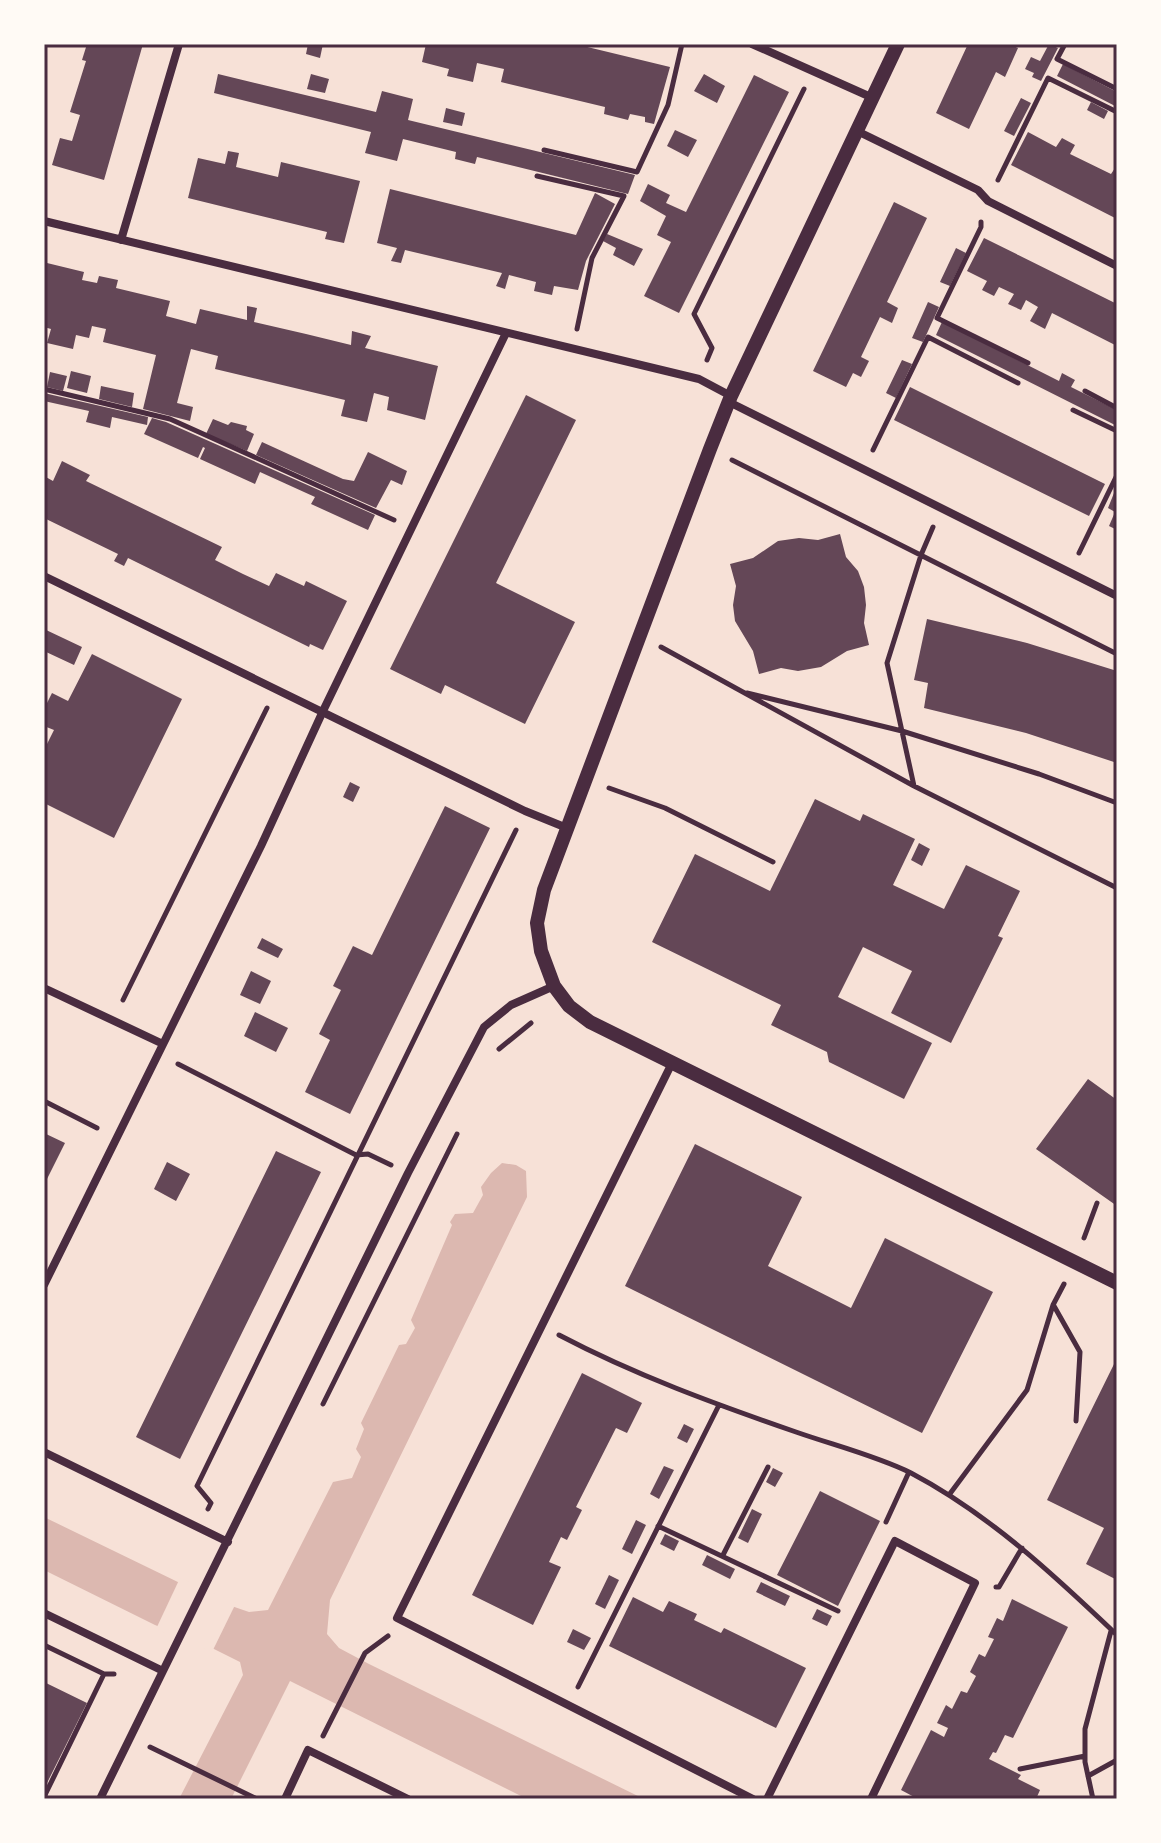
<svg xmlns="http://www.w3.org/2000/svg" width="1161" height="1843" viewBox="0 0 1161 1843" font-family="'Public Sans',sans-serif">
<rect width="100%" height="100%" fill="#f7e1d7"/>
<!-- water -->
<path fill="#dcb8b0" d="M502,1163L516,1165L526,1171L527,1197L330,1600L327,1634L339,1648L369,1664L644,1799H527L290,1681L231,1799H179L243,1675L240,1662L212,1648L155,1625L44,1570V1517L217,1601L249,1612L268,1610L333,1482L352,1478L361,1457L356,1449L364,1429L361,1423L399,1345L406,1344L415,1328L411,1320L452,1225L450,1222L455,1214L473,1213L483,1195L481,1187L491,1173Z"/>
<!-- pier -->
<path fill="#f7e1d7" d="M180,1578L236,1603L212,1652L156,1629Z"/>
<!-- building -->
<path fill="#644757" d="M87,44H143L104,180L52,165L60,138L72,141L80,115L70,112L86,61L82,60Z
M308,44H323L320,58L306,54Z
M426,44H575L670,67L654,124L645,122V117L630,114L628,120L604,114L605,107L501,82L504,69L477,63L473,82L447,76L449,69L422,62Z
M968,44H1009L1018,48L1005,77L996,72L969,129L936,113Z
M1049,44L1058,48L1041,81L1032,77L1034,73L1025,69L1031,57L1040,61Z
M1063,64L1117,92V107L1057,76Z
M218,74L376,112L382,91L413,99L408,120L635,175L628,194L477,157L475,164L455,159L456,152L403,139L397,161L365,153L371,132L214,93Z
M311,74L329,79L325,93L307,89Z
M704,74L725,86L717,103L694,91Z
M754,75L789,92L679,313L644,296L671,242L657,235L666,216L640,201L648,184L670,195L666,203L686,212Z
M1021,98L1031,103L1014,136L1004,131Z
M1091,102L1108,111L1104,119L1087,110Z
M446,108L465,113L462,126L443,122Z
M675,130L697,140L688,157L667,146Z
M1028,132L1056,147L1062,138L1075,145L1070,154L1111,174L1117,165V219L1011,165Z
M228,151L239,153L236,167L278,177L281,162L360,181L344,243L325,239L327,232L188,198L198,158L225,164Z
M390,189L576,235L595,193L615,204L586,261L578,290L554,286L552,295L534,291L536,282L509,275L505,289L496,286L502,273L405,250L401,263L391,261L397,248L377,243Z
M894,202L927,218L887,302L898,308L892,323L880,317L861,357L869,361L861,377L853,373L846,387L813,371Z
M607,234L643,249L634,266L613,255L616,248L603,241Z
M984,238L1117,304V346L1052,313L1045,329L1030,321L1038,307L1026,300L1021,310L1008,304L1014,294L999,287L994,296L982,290L987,281L967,271Z
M956,248L966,253L950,286L940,282Z
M47,263L84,272L82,280L97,283L99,276L118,280L116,288L170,301L166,316L196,324L200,309L247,320V306L257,308L254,322L306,334L351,345L352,331L371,336L365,348L438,366L425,420L387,410L389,397L374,393L367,422L341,416L345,400L215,369L218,356L191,349L177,403L193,407L190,421L143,409L156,355L103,342L106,329L92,326L89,338L76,335L73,349L47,343L51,329L44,327V271Z
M928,302L939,307L923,342L912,338Z
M942,322L1059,381L1062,373L1075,380L1071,387L1117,410V426L936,335Z
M902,360L912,364L896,398L886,393Z
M71,371L91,376L87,393L67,388Z
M50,372L67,376L63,391L47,387Z
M101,386L134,393L132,407L99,399Z
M910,387L1105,484L1089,516L894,420Z
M44,393L148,417L147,425L112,417L110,428L86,422L89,411L44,401Z
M526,395L576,420L496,583L575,622L525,724L445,685L441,694L390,669Z
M152,418L166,422L375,515L368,530L311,504L315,497L260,472L255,484L200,459L205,448L203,447L198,458L144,434Z
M213,419L228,425L231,422L247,426L246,430L254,434L247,451L206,434Z
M262,442L343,479L354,481L368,452L407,471L402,485L391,480L376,508L256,455Z
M62,461L90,475L86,481L222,547L215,560L243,574L269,586L276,573L304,586L306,581L347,601L323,650L310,644L309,647L128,558L124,566L114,561L118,554L44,518V476L53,481Z
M1114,493L1117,495V530L1109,526L1115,512L1108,508Z
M840,534L846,557L858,571L864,587L866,605L864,623L869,645L847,651L821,667L798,671L781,668L759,674L753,651L735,621L733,605L736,586L730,564L753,558L778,541L799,538L818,540Z
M927,619L1027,643L1117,671V763L1026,733L924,708L928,683L914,680Z
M44,629L82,647L74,665L44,651Z
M92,654L182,699L114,838L44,803V750L54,730L44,726V709L52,693L68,701Z
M350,782L360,787L353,802L343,797Z
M815,799L860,821L863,814L915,839L893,885L944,909L966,865L1020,891L998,936L1003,938L951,1043L891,1013L912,971L863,947L838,997L932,1043L904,1099L829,1062L827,1052L771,1025L781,1005L652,942L695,854L770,891Z
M445,806L490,828L350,1114L305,1092L330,1040L319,1034L341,990L333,986L353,946L372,955Z
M919,843L930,849L922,866L911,860Z
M262,938L283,949L278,958L257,948Z
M251,971L271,981L260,1004L240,995Z
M255,1012L288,1028L276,1052L244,1036Z
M1088,1079L1117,1100V1206L1036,1149Z
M44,1133L65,1143L44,1185Z
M695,1144L802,1197L768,1266L851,1308L885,1238L993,1292L922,1433L625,1286Z
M276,1151L321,1172L180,1459L136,1437Z
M167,1162L190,1174L176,1201L154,1189Z
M1117,1358V1580L1086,1564L1104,1528L1047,1500Z
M582,1373L642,1403L627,1433L616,1428L576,1507L582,1510L567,1540L561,1537L549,1562L561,1567L533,1625L472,1595Z
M684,1424L694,1429L687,1443L677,1438Z
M664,1466L674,1470L659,1499L650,1494Z
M773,1468L783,1473L775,1487L766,1482Z
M820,1491L880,1521L838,1606L777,1575Z
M752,1509L762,1514L748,1543L738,1538Z
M636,1520L646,1525L632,1554L622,1549Z
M665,1534L679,1541L674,1551L660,1544Z
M707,1555L735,1569L730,1579L702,1565Z
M609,1575L619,1580L605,1609L595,1604Z
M761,1582L790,1596L785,1606L756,1592Z
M633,1597L663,1612L669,1601L697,1614L694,1620L721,1633L724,1628L806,1668L776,1728L609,1646Z
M1012,1599L1068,1627L1013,1738L1005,1735L996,1753L993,1752L989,1759L1021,1775L1018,1779L1040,1790L1036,1799H918L901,1790L931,1730L944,1737L948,1728L937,1723L946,1705L952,1709L961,1691L967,1693L976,1676L970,1672L979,1654L985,1657L994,1639L988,1637L997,1618L1003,1621Z
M817,1609L832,1616L827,1626L812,1619Z
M573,1629L591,1638L584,1650L567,1642Z
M44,1682L87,1703L44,1789Z"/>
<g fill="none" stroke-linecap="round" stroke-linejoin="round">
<!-- path -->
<path stroke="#4a2c40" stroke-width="5" d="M1065,44L1057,59L1117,89
M544,150L637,172L668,105L682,44
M537,176L624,196L592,258L577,329
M998,180L1048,78L1117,112
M981,222V227L937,318L1028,363
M707,360L712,348L694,314L804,89
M44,389L170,419L394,520
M1085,391L1117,408
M1073,410L1117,431
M873,450L928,337L1018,383
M732,460L1117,654
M1079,553L1117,475
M661,647L914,786L1117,888
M747,693L902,731L1039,774L1117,803
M914,786L887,663L921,555L933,527
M609,788L665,808L773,862
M123,1000L267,708
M499,1049L531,1023
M178,1064L356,1155L368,1154L391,1165
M44,1101L97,1128
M1084,1238L1097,1203
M1054,1306L1080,1352L1076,1421
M559,1335C635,1375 715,1404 796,1432C833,1445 877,1456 911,1473C989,1514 1054,1575 1117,1635
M323,1404L457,1134
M949,1495L1027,1390L1053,1305L1064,1284
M208,1509L211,1503L197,1486L516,830
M886,1522L909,1472
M658,1526L838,1611
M723,1555L768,1467
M996,1587H999L1022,1548
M44,1645L104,1674
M578,1687L719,1405
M323,1736L365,1653L388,1636
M150,1747L257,1799
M1020,1769L1085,1756
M1088,1776L1117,1760
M44,1797L104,1674H114
M1093,1799L1085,1762V1729L1111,1631"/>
<!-- minor -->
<path stroke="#4a2c40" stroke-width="8" d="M752,44L873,98
M857,131L978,190L988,201L1117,266
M44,221L699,379L731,396
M121,240L179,44
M729,402L1117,596
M44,576L525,811L567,828
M44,988L163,1044
M672,1063L397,1618L753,1799
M44,1285L261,846L323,711L506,333
M44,1452L228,1542
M44,1613L163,1671
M100,1799L408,1173L484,1027L511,1005L554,986
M285,1799L308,1750L408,1799
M767,1799L895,1541L975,1583L871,1799"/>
<!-- tertiary -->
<path stroke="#4a2c40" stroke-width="14" d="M898,44L731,396L710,449L544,890L537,923L541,951L554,986L569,1006L590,1022L1117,1283"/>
</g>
<!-- border -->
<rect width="1161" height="1843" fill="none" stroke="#fffaf5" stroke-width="92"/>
<rect x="46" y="46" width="1069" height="1751" fill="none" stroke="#4a2c40" stroke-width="3"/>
</svg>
